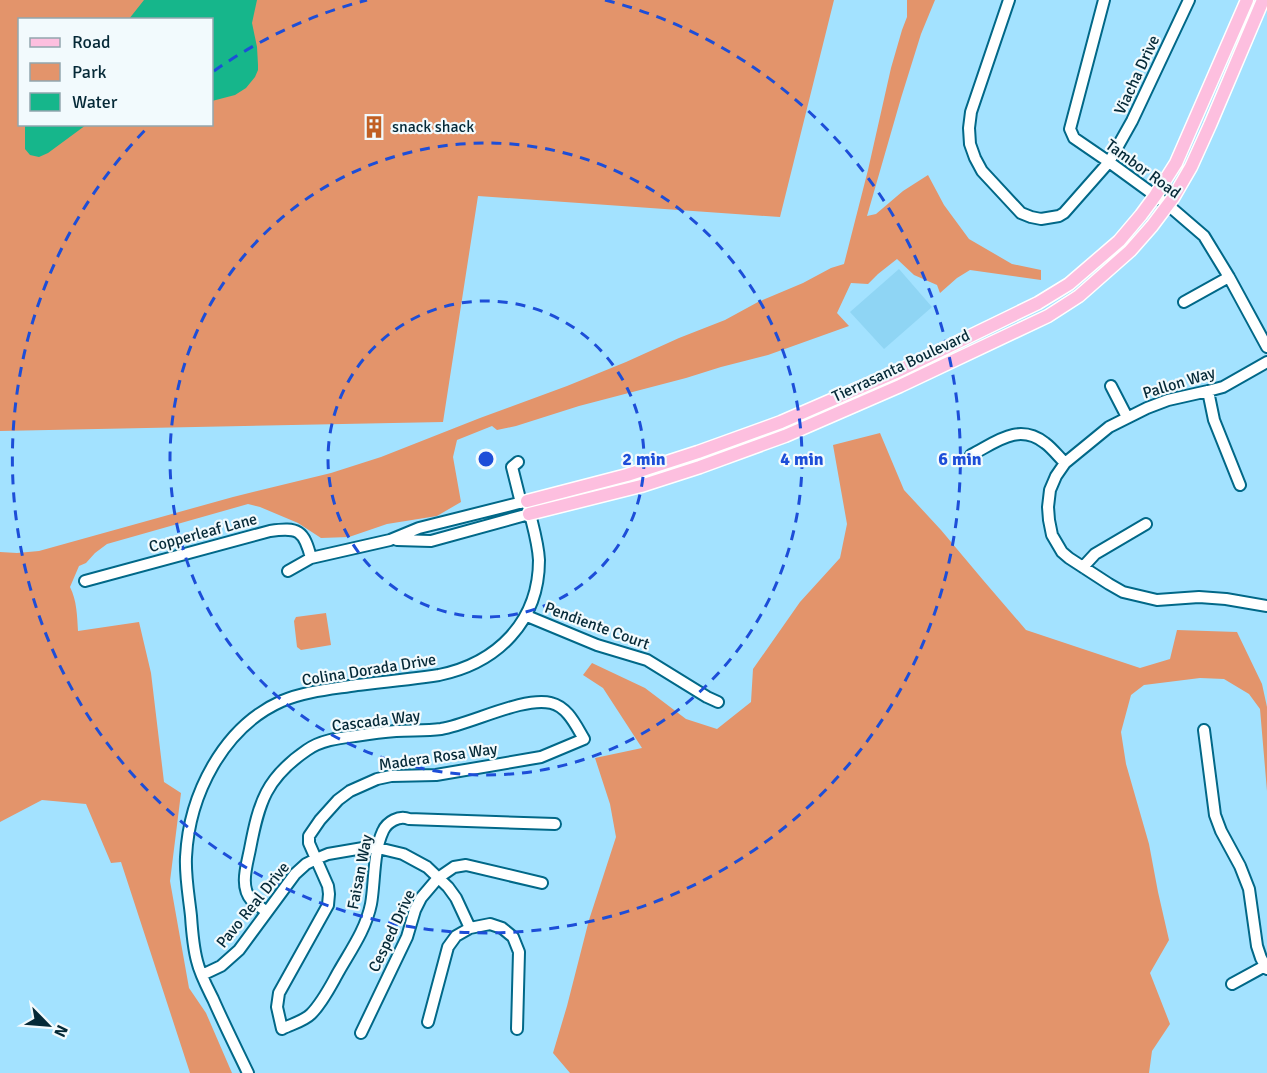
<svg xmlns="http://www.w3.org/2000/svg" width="1267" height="1073" viewBox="0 0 1267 1073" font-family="Signika,sans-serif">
<rect width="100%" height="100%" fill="#a3e2ff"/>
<!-- built -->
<path fill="#8fd5f4" d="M899,269L932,307L884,349L850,312Z"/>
<!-- green -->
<path fill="#e3946b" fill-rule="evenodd" d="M0,0H834L780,217L478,196L443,422L0,431ZM20,20H212V124H20Z
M907,0H935L921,34L901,98L867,216L876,214L903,191L928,175L944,205L969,239L1012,264L1041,270V280L970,270L957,278L940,293L937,285L914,275L897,259L878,274L868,284L851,283L837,313L849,326L768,355L721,367L686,378L579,406L516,426L497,430L492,426L457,440L453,457L461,502L437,516L387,524L349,537L321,538L298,523L260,507L248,504L107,544L95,553L86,563L79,566L70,587C77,601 77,616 78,631L139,622L151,673L164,782L181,793L170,881L189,988L206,1013L232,1073H190L121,862L111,863L86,804L42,800L0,822V552L17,553L39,551L233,497L331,473L381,457L480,418L567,386L626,362L679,338L725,320L758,302L803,283L831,268L844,264L868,170L891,68L902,30L907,17Z
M880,433L904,490L941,530L983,580L1026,630L1140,668L1170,659L1177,630L1237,632L1262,684L1267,707V791L1260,709L1249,694L1224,679L1200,678L1144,685L1131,695L1121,732L1126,764L1149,844L1158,892L1169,940L1150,973L1170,1024L1152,1051L1149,1073H570L553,1053L567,1006L589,920L616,837L610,804L595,758L642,748L603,688L583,675L592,663L645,688L686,719L717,729L751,702L753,669L800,602L840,558L847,524L833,445Z
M326,613L331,645L301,650L297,647L294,621L296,617Z"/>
<!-- water -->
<path fill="#16b68b" d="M144,0H257L252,23L257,47L258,65V70L255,77L246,88L235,95L212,101V20L129,19Z
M25,125V124L86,125L48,153L39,157L30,155L25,149Z"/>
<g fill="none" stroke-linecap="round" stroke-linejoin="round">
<!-- minor casing -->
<g stroke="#016888" stroke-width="14">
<path id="minor" d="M1009,0L971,112L969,128L970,144L975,158L982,171L1021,213L1031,217L1041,219L1059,216L1064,213L1109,162L1132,121L1189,0
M1104,0L1070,129L1074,138L1109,162L1168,205L1204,236L1229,277L1267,347
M1184,302L1229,277
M1267,362L1223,387L1208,391L1168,400L1147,408L1109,427L1065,463L1056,476L1050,490L1048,507L1049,520L1052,535L1062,552L1069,558L1109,584L1123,592L1157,600L1199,597L1226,599L1267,606
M1111,386L1127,417
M1208,391L1214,420L1240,485
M971,455C995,443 1018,422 1045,443C1052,448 1058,456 1065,463
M518,462L512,467L521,503
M397,540L431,541L529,514
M1083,567L1095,554L1146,524
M85,581L270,531C298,527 304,530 311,558
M527,616L597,645L647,660L707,697L718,702
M1204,730L1215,815L1221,831L1240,866L1249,889L1257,946L1261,958L1267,969
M267,912C262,908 257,905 252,901C239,887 247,865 250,849C259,802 266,778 307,750C321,740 339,738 355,736C368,734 382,732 396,731C411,730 426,731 441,729C471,724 524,696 551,703C568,707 576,726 584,739L541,757L436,775L391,776L377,779L350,791L338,800L320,820L309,836V843L328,886L329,894L328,905L279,993L277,1007L282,1029C292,1024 304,1021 311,1014C323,1002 331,985 339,971C351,950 366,929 371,904C375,882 373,852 383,831C387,822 399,815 409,819L555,824
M202,975L221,966L239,950L295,874L306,864L316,859L328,854L363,848H378L403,854L427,867L448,887L456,898L470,928
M1232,984L1265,966
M428,1022L448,947L456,936L470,928L490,924L502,928L513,937L519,952L517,1029
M361,1033L407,937L415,910L421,898L438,878L454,867L466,865L542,883
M248,1073C236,1048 224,1024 213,999C207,987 200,974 197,961C193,946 192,931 191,916C189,897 185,876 186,857C189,795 223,727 282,701C305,691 332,689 357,685C384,682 412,679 439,675C497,663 539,622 539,560C538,540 531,521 527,501L419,528L390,540L311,558L288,571"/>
</g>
<!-- major casing -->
<g stroke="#fff" stroke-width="15">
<path id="major" d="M527,501L627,475L698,452L781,422L896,372L1038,303L1069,284L1119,241L1141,215L1155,196L1176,163L1247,0
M529,514L641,486L700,467L785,436L900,386L1048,316L1079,296L1130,251L1152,226L1173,198L1191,167L1210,125L1263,0"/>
</g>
<!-- minor -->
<use href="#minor" stroke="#fff" stroke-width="10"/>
<!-- major -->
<use href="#major" stroke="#fdbfdf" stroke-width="12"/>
</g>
<!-- distance rings -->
<g fill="none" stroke="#1d4ed8" stroke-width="3" stroke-dasharray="10 8">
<circle cx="486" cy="459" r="158"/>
<circle cx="486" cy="459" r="316"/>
<path d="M214 71A474 474 0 0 1 367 0M605 0A474 474 0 1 1 148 127"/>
</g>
<!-- icons -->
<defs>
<g id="building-bare" transform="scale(1.8)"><path d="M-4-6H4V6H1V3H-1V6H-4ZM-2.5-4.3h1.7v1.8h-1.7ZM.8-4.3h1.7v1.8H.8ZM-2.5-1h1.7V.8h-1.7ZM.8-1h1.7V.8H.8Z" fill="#c15f23" stroke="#f2fafd" stroke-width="2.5" paint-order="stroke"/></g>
</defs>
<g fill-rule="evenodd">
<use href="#building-bare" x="374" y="127"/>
</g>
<g text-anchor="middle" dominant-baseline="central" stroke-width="4.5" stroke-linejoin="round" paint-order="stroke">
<!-- street labels -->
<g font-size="16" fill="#052937" stroke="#f2fafd">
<text transform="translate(1137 75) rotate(-65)">Viacha Drive</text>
<text transform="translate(1143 169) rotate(36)">Tambor Road</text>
<text transform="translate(901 366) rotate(-25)">Tierrasanta Boulevard</text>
<text transform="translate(1179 383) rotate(-17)">Pallon Way</text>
<text transform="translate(203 533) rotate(-15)">Copperleaf Lane</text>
<text transform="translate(597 626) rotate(20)">Pendiente Court</text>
<text transform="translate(369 670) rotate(-9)">Colina Dorada Drive</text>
<text transform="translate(376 721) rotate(-7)">Cascada Way</text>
<text transform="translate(438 757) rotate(-8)">Madera Rosa Way</text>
<text transform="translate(360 872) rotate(-79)">Faisan Way</text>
<text transform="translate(253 905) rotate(-51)">Pavo Real Drive</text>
<text transform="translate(392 931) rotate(-65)">Cesped Drive</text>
</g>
<!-- poi labels -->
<g font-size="16" fill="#052937" stroke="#f2fafd" text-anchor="start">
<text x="392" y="127">snack shack</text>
</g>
</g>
<circle cx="486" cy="459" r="9" fill="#1d4ed8" stroke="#f2fafd" stroke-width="3"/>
<g font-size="18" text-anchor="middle" font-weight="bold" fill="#1d4ed8" stroke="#f2fafd" stroke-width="4.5" stroke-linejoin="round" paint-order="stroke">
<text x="644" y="465">2 min</text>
<text x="802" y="465">4 min</text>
<text x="960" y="465">6 min</text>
</g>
<!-- legend -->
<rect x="18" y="18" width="195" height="108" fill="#f2fafd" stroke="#93a6ae" stroke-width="1.5"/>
<rect x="30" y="38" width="30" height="9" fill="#fdbfdf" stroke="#93a6ae" stroke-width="1.5"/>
<text x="72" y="48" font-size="18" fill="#052937">Road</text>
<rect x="30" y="63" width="30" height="18" fill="#e3946b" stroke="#93a6ae" stroke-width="1.5"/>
<text x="72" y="78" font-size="18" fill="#052937">Park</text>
<rect x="30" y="93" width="30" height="18" fill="#16b68b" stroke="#93a6ae" stroke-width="1.5"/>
<text x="72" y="108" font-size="18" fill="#052937">Water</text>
<!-- north arrow -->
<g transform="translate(48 1025) rotate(115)" stroke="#f2fafd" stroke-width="4.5" paint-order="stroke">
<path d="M0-4.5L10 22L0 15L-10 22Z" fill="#052937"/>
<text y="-9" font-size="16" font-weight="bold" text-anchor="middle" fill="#052937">N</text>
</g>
</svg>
